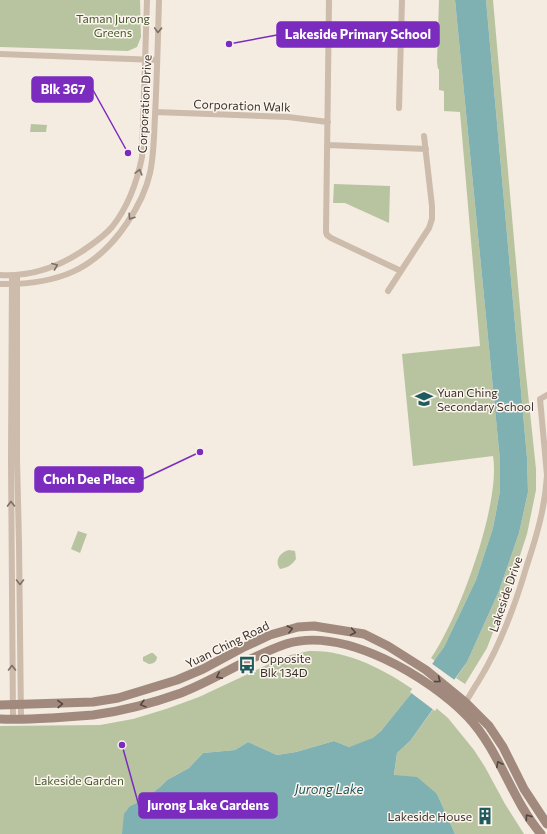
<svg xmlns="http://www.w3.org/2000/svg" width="547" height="834" viewBox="0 0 547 834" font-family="Commissioner,sans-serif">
<rect width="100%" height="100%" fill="#f4ebe1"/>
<!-- green -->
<path fill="#b8c4a0" d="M0,0H140L141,37L137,47L128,51L0,47Z
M439,0H455L500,460V491L493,528L476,580L444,647L435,661L431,658C459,618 501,504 493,456L413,466L402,354L480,346L460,112L444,111V91L439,90V69H438L437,62Z
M486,0H493L525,365L536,469V490L527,534L507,595L487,648L465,684L456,678L467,662L499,591L519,533L528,492L527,458Z
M31,124L47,125L46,132H30Z
M334,184L390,186L389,223L345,203H333Z
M78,531L87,534L80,553L71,549Z
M289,550L295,551L296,559C292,565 287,568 280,569C274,561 280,552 289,550Z
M309,651C348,650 383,669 414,690L381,731L373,739L349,747L334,741L296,752L277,755L248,742L235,750L203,753L189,768L167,780L160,787L146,798L130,806L122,834H0V726L100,725L133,719L166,709L199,697L286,656Z
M151,653H153L157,657C157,661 154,664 149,664L143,661V657Z
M435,707L448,718L474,750L485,767L505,804L524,834H455L437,794L394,776L397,753L410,741Z"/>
<!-- water -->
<path fill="#7fb0b2" d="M455,0H486L527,458L528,492L519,533L499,591L467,662L410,741L397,753L394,775L417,777L437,794L455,834H122L124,814L130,806L146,798L160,787L167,780L189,768L203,753L235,750L248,742L277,755L296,752L334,741L349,747L373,738L381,731L414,690L444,647L476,580L493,528L500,491V460Z"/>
<!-- pier -->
<path fill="#f4ebe1" d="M431,663L456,681L435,711L410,692Z"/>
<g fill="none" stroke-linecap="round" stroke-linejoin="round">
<!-- street -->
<path stroke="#cdbbac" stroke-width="6" d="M329,0L326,232L327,235L331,238L401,271
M0,54L157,60
M399,108L402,0
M155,112L288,117L328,122
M328,145L426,149
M0,275C34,277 64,265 91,245C98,240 106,234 112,227C128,207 137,182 142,157L147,0
M12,276L11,460L13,720
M17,276V460L19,543L21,720
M0,284C56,285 95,271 127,223C138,207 146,191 150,173C154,155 154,135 155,116C157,77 158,39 159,0
M388,291L429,228L432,219V206L424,136
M547,395L540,399L547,475
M463,705C469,698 473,689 478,682C501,645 515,606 527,565C537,535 545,507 547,476"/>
<!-- secondary -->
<path stroke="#a18a7d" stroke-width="9" d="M0,705L93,702L118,698L177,680L203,669L242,648L270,635L298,627L314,626L364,634L388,646L426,670L465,702L489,726L503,747L524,789L547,824
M0,719C17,720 34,719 52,718C65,717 80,716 93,715C123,711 153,703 181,693C217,679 250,656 286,644C344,626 429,677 468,717C500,751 511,799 541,834"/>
</g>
<!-- one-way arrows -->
<defs><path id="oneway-chevron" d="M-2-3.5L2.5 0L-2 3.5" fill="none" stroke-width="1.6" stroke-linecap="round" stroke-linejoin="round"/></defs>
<g stroke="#7d6f65">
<use href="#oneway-chevron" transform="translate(158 30) rotate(92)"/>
<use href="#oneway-chevron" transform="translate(139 172) rotate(-75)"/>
<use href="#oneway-chevron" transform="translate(131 217) rotate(123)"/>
<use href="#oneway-chevron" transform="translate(55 266) rotate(-21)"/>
<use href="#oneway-chevron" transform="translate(11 504) rotate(-91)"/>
<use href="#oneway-chevron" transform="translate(20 582) rotate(90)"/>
<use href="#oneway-chevron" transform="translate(12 668) rotate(-90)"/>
</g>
<g stroke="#544640">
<use href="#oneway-chevron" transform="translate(290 629) rotate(-14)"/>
<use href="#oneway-chevron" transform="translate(353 632) rotate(10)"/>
<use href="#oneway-chevron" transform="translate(219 676) rotate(154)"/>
<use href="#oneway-chevron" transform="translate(438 680) rotate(37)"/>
<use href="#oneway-chevron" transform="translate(60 704) rotate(-2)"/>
<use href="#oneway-chevron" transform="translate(143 704) rotate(165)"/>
<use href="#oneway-chevron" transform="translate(499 764) rotate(-117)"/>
<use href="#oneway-chevron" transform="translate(528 817) rotate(-125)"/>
</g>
<!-- icons -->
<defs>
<g id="school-bare" transform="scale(1.38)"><path d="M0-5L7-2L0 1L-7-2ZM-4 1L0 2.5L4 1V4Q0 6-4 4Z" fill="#1f5a5e" stroke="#fbf5ee" stroke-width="2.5" paint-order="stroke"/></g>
<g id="bus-bare" transform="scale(1.38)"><path d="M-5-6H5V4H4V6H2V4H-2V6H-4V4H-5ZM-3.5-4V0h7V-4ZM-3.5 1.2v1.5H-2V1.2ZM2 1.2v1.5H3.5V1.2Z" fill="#1f5a5e" stroke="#fbf5ee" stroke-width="2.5" paint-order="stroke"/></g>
<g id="building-bare" transform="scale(1.38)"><path d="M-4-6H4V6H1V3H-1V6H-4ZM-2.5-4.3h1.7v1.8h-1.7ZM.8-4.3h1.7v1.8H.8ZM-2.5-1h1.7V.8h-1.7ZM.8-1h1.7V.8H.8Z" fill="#1f5a5e" stroke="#fbf5ee" stroke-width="2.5" paint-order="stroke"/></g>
</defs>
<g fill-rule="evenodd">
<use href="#school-bare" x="424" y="399"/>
<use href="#bus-bare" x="247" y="665"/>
<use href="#building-bare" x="485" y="816"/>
</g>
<g text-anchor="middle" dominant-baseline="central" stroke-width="3" stroke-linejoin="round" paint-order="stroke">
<!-- park labels -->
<g font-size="12" fill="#4a5a2e" stroke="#fbf5ee">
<text x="113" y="18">Taman Jurong<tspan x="113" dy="14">Greens</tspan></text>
<text x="79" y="780">Lakeside Garden</text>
</g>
<!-- street labels -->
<g font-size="12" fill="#3b302b" stroke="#fbf5ee">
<text transform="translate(144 104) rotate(-87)">Corporation Drive</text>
<text transform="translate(242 105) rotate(2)">Corporation Walk</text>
<text transform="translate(505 594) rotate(-71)">Lakeside Drive</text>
<text transform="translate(227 644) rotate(-26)">Yuan Ching Road</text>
</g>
<!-- poi labels -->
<g font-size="12" fill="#3b302b" stroke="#fbf5ee" text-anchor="start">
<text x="437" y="392">Yuan Ching<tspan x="437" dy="14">Secondary School</tspan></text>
<text x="260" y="658">Opposite<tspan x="260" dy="14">Blk 134D</tspan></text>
<text x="472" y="816" text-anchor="end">Lakeside House</text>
</g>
<!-- water labels -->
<g font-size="13" font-style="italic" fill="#1f5a5e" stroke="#fbf5ee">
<text x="329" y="789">Jurong Lake</text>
</g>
</g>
<!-- callouts -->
<path fill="none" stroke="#7b2cbf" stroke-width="1.5" d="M229 44L277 35M128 153L93 90M200 452L143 479M122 745L139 806"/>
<g fill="#7b2cbf" stroke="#fbf5ee" stroke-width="1.5">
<circle cx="229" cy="44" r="4"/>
<circle cx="128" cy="153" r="4"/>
<circle cx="200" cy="452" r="4"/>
<circle cx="122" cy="745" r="4"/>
</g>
<g fill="#7b2cbf" stroke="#7b2cbf" stroke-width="1.5">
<rect x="277" y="22" width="162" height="25" rx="4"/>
<rect x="32" y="77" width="61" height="25" rx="4"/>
<rect x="35" y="467" width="108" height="25" rx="4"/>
<rect x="139" y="793" width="138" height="25" rx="4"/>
</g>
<g font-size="13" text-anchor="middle" font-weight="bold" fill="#fff">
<text x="358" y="39">Lakeside Primary School</text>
<text x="63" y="94">Blk 367</text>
<text x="89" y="484">Choh Dee Place</text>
<text x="208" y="810">Jurong Lake Gardens</text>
</g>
</svg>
